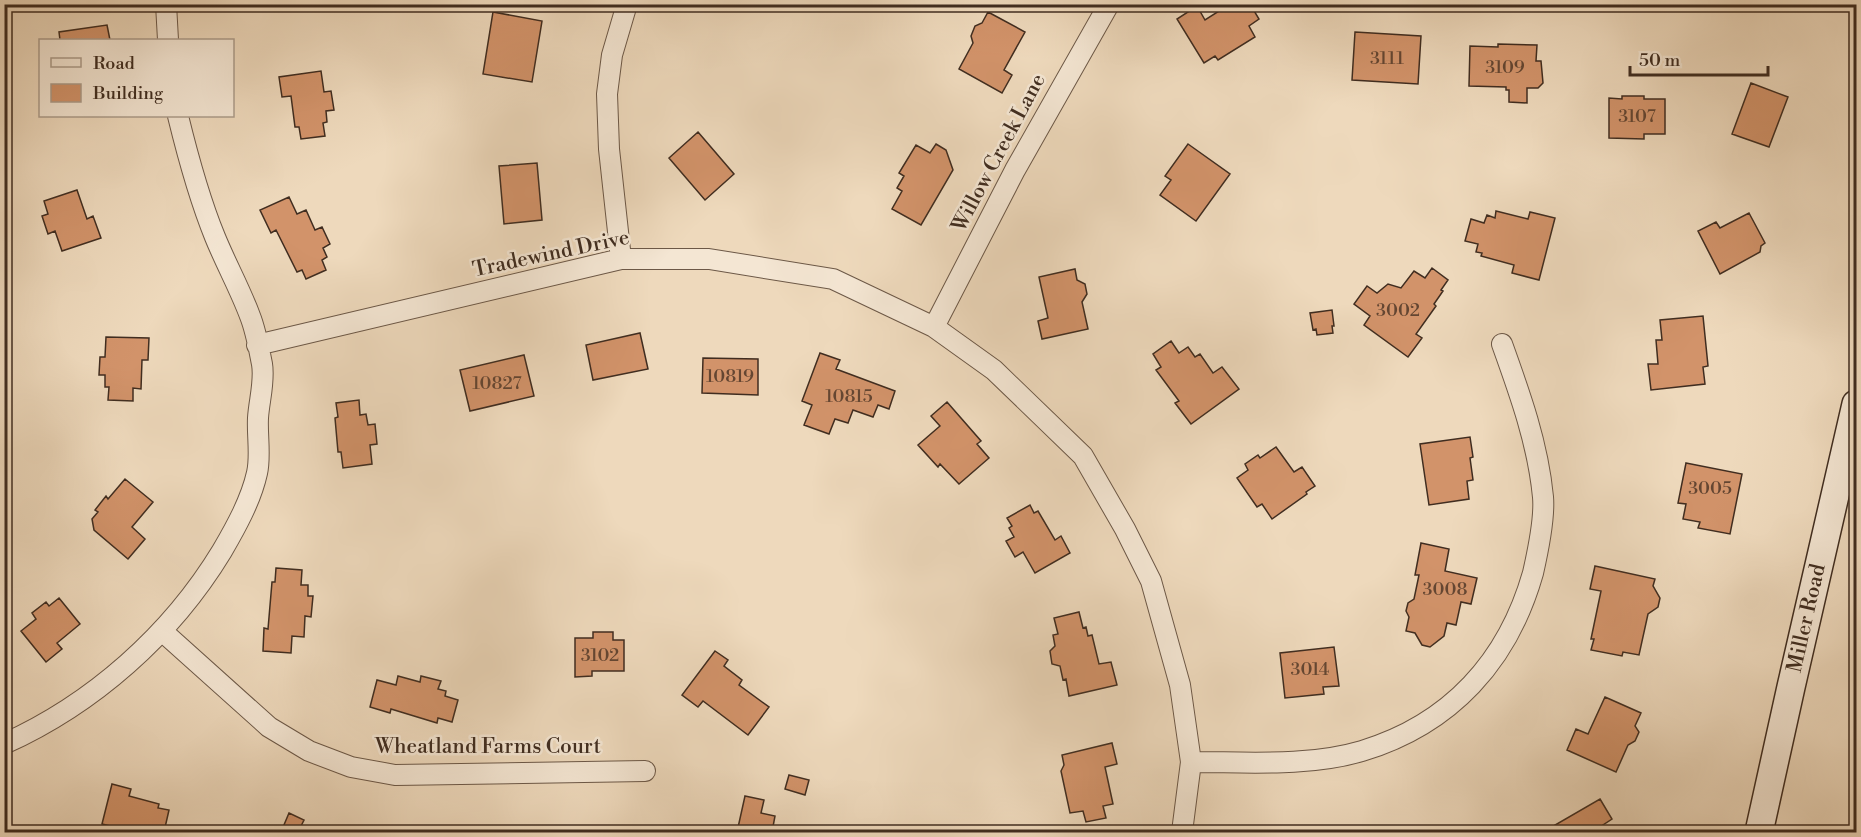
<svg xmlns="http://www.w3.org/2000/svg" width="1861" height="837" viewBox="0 0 1861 837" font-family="'Libre Bodoni',serif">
<rect width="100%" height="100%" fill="#eed9bc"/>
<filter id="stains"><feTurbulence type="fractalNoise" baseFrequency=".00333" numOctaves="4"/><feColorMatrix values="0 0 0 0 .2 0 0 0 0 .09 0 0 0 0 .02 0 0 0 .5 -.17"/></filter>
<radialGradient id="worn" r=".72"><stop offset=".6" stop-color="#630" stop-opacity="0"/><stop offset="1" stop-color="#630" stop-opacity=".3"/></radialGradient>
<!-- building -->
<path fill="#d2936a" stroke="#402d20" stroke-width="1.5" d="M1230,4H1250L1259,19L1249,26L1255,37L1218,60L1215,56L1204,63L1177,19L1197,6L1205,20Z
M493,12L542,21L532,82L483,74Z
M988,12L1025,32L1004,70L1012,75L1002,93L959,69L973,43L971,36L975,26L982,23Z
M107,25L110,40H60L59,32Z
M1355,32L1421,36L1418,84L1352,80Z
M1498,44L1537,45L1536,61H1541L1543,83L1538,88H1527V103L1509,102V90H1506V87L1469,86L1470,46L1498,47Z
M321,71L324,92L331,91L334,110L326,111L327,122L323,123L325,136L301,139L299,127H295L291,96L282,97L279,77Z
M1751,83L1788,97L1769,147L1732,134Z
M1622,96H1644V99H1665V134H1644V139L1609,138V98L1622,99Z
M698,132L734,174L705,200L669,158Z
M936,144L946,150L953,170L921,225L892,209L902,191L897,188L904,176L899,173L916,145L930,153Z
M1188,144L1230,174L1196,221L1160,195L1171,180L1165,176Z
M537,163L542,220L504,224L499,166Z
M77,190L87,219L93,216L101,238L62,251L55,231L48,234L42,216L48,214L44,201Z
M289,197L297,214L306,210L315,230L322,227L330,244L323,248L327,257L322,260L326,270L306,279L302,270L297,272L276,230L271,233L260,210Z
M1496,211L1528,219L1530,212L1555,218L1539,280L1512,273L1514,265L1481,256L1482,253L1476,252L1478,244L1465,241L1471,219L1484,223L1487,215L1495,218Z
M1749,213L1765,243L1761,246L1760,252L1720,274L1698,231L1716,222L1720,228Z
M1432,268L1448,280L1441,290L1443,291L1434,304L1436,306L1416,334L1422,338L1408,357L1364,325L1370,316L1354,304L1367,286L1377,293L1388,284L1401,288L1414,271L1425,278Z
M1075,269L1077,280L1085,284L1087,294L1082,302L1088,329L1042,339L1038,321L1048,318L1039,277Z
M1332,310L1334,326H1332L1333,333L1317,335L1316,329L1313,330L1310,313Z
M1703,316L1708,366L1703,367L1705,384L1651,390L1648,364H1658L1656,340H1662L1660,320Z
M640,333L648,369L593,380L586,345Z
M106,337L149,338L148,360H142L141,389L133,388V401L108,400L109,387H105V375H99L100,357H105Z
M1171,341L1179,353L1188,347L1195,357L1200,354L1213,373L1222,367L1239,389L1191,424L1175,403L1179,401L1156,370L1161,367L1153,354Z
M820,353L840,360L836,369L895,391L889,409L878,405L873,417L853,410L848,423L835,419L829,434L804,425L812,405L802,401Z
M524,355L534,396L470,411L460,370Z
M703,358L758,359V395L702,393Z
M359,400L360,415L366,414L368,425L375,424L377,444L370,445L372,464L343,468L341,452H338L335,418L338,417L336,403Z
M947,402L981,441L977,444L989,458L959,484L940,464L938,467L918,445L940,426L931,416Z
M1470,437L1473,457L1470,458L1473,480L1467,481L1469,499L1429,505L1420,444Z
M1276,447L1294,472L1302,467L1315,486L1306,492L1307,494L1272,519L1262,504L1257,507L1237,478L1248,470L1245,464L1258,455L1260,458Z
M1686,463L1742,474L1730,534L1698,528L1700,522L1683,519L1686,504L1678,503Z
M125,479L153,502L132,527L145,539L128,559L94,530L92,519L98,512L95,510L106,496L108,499Z
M1030,505L1034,513L1038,511L1055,540L1061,536L1070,553L1035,573L1023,552L1015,557L1006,541L1014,537L1009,528L1012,526L1007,518Z
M1421,543L1449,549L1445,571L1477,578L1471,604L1461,602L1456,625L1447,623L1444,636L1430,647L1422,645L1415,633L1406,631L1409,617L1406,611L1408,603L1414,599L1419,575H1415Z
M1595,566L1655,579L1653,586L1660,598L1658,607L1648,614L1639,655L1623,652L1622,656L1591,650L1594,639H1591L1601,591L1590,589Z
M276,568L302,570L301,585H308V596H313L311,617L305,616L304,637L292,636L291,653L263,651L264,628L268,629L272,582H275Z
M59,598L80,624L57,643L62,649L46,662L21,631L36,619L32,613L46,602L49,606Z
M1079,612L1083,628L1086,627L1088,636L1092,635L1099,664L1111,662L1117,685L1069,696L1066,679L1063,680L1060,666L1052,664L1050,651L1055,646L1053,635L1058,634L1054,618Z
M593,632H613V640H624V671H592V676L575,677V638H593Z
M1334,647L1339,686L1323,687L1324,694L1285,698L1280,653Z
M715,651L728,660L724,666L742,680L739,685L769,707L748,735L703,701L698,707L682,695Z
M398,676L420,682L421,676L441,681L438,689L446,691L445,696L458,700L452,722L438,718L437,723L391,709L390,713L370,707L377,680L396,685Z
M1605,697L1641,713L1635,726L1639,732L1635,741L1628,745L1616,772L1567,750L1576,729L1588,734Z
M1112,743L1117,764L1105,767L1113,804L1103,806L1106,818L1086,822L1083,811L1070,813L1061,771L1064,765L1062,755Z
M789,775L809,780L805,795L785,789Z
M112,784L131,789L129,796L159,804L158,808L169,810L164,832H134L102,824Z
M745,796L764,800L761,813L775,816L772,832H737Z
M1600,799L1612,819L1603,825L1607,832H1543Z
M289,813L304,820L298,832H281Z"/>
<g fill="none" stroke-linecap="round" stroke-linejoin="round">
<!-- street casing -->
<g stroke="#6c5847" stroke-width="22">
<path id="street" d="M166,4L168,40
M621,259L609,149L607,94L612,55L627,4
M934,327L1015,170L1109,4
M257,345L621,259H709L833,279L934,327L994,370L1083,456L1125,529L1151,581L1180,685L1191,762L1182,832
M162,631L269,727L309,751L351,767L395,775L645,771
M4,744C93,704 171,635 222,551C236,527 251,500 257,473C261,456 257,436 258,418C259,401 265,381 262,364C259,349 256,331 250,316C240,289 226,264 215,237C199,198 188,157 178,116
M1191,762C1247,762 1308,767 1362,751C1451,724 1508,661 1533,573C1538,551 1545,519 1543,497C1538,444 1520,394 1502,344"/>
</g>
<!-- secondary casing -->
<g stroke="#402d20" stroke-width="30">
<g id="secondary">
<path id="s1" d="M1759,832L1791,687L1856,404"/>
</g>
</g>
<!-- street -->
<use href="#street" stroke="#f4e6d3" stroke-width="20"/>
<!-- secondary -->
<use href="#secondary" stroke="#f4e6d3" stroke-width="27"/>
</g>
<g text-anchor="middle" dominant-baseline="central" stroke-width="5" stroke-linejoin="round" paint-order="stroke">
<!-- number labels -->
<g font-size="18" fill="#644632">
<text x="1387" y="58">3111</text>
<text x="1505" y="67">3109</text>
<text x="1637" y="116">3107</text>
<text x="1398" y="310">3002</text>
<text x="730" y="376">10819</text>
<text x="497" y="383">10827</text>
<text x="849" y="396">10815</text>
<text x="1710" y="488">3005</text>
<text x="1445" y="589">3008</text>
<text x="600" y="655">3102</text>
<text x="1310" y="669">3014</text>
</g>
<!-- street labels -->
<g font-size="21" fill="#402d20" stroke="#f4e6d3">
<text transform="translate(999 153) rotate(-62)">Willow Creek Lane</text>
<text transform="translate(551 254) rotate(-12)">Tradewind Drive</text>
<text stroke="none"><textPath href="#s1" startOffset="219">Miller Road</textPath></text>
<text x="488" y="747">Wheatland Farms Court</text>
</g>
</g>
<!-- margin -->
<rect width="1861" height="837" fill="none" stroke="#eed9bc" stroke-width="24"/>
<rect x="6" y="6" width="1849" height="825" fill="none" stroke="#402d20" stroke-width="3"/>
<rect x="12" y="12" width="1837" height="813" fill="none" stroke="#402d20" stroke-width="1.5"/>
<!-- legend -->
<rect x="39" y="39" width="195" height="78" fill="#f4e6d3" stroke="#ac9c8b" stroke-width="1.5"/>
<rect x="51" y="58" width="30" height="9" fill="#f4e6d3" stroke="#ac9c8b" stroke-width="1.5"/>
<text x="93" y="69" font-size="18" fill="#402d20">Road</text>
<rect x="51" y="84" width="30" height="18" fill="#d2936a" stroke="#ac9c8b" stroke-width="1.5"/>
<text x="93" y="99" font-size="18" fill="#402d20">Building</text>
<!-- scale -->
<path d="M1630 66v9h138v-9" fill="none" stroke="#402d20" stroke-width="3"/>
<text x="1639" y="66" font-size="18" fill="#402d20" stroke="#f4e6d3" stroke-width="4.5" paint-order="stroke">50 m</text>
<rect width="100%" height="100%" filter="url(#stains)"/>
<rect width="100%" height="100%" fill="url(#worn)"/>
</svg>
